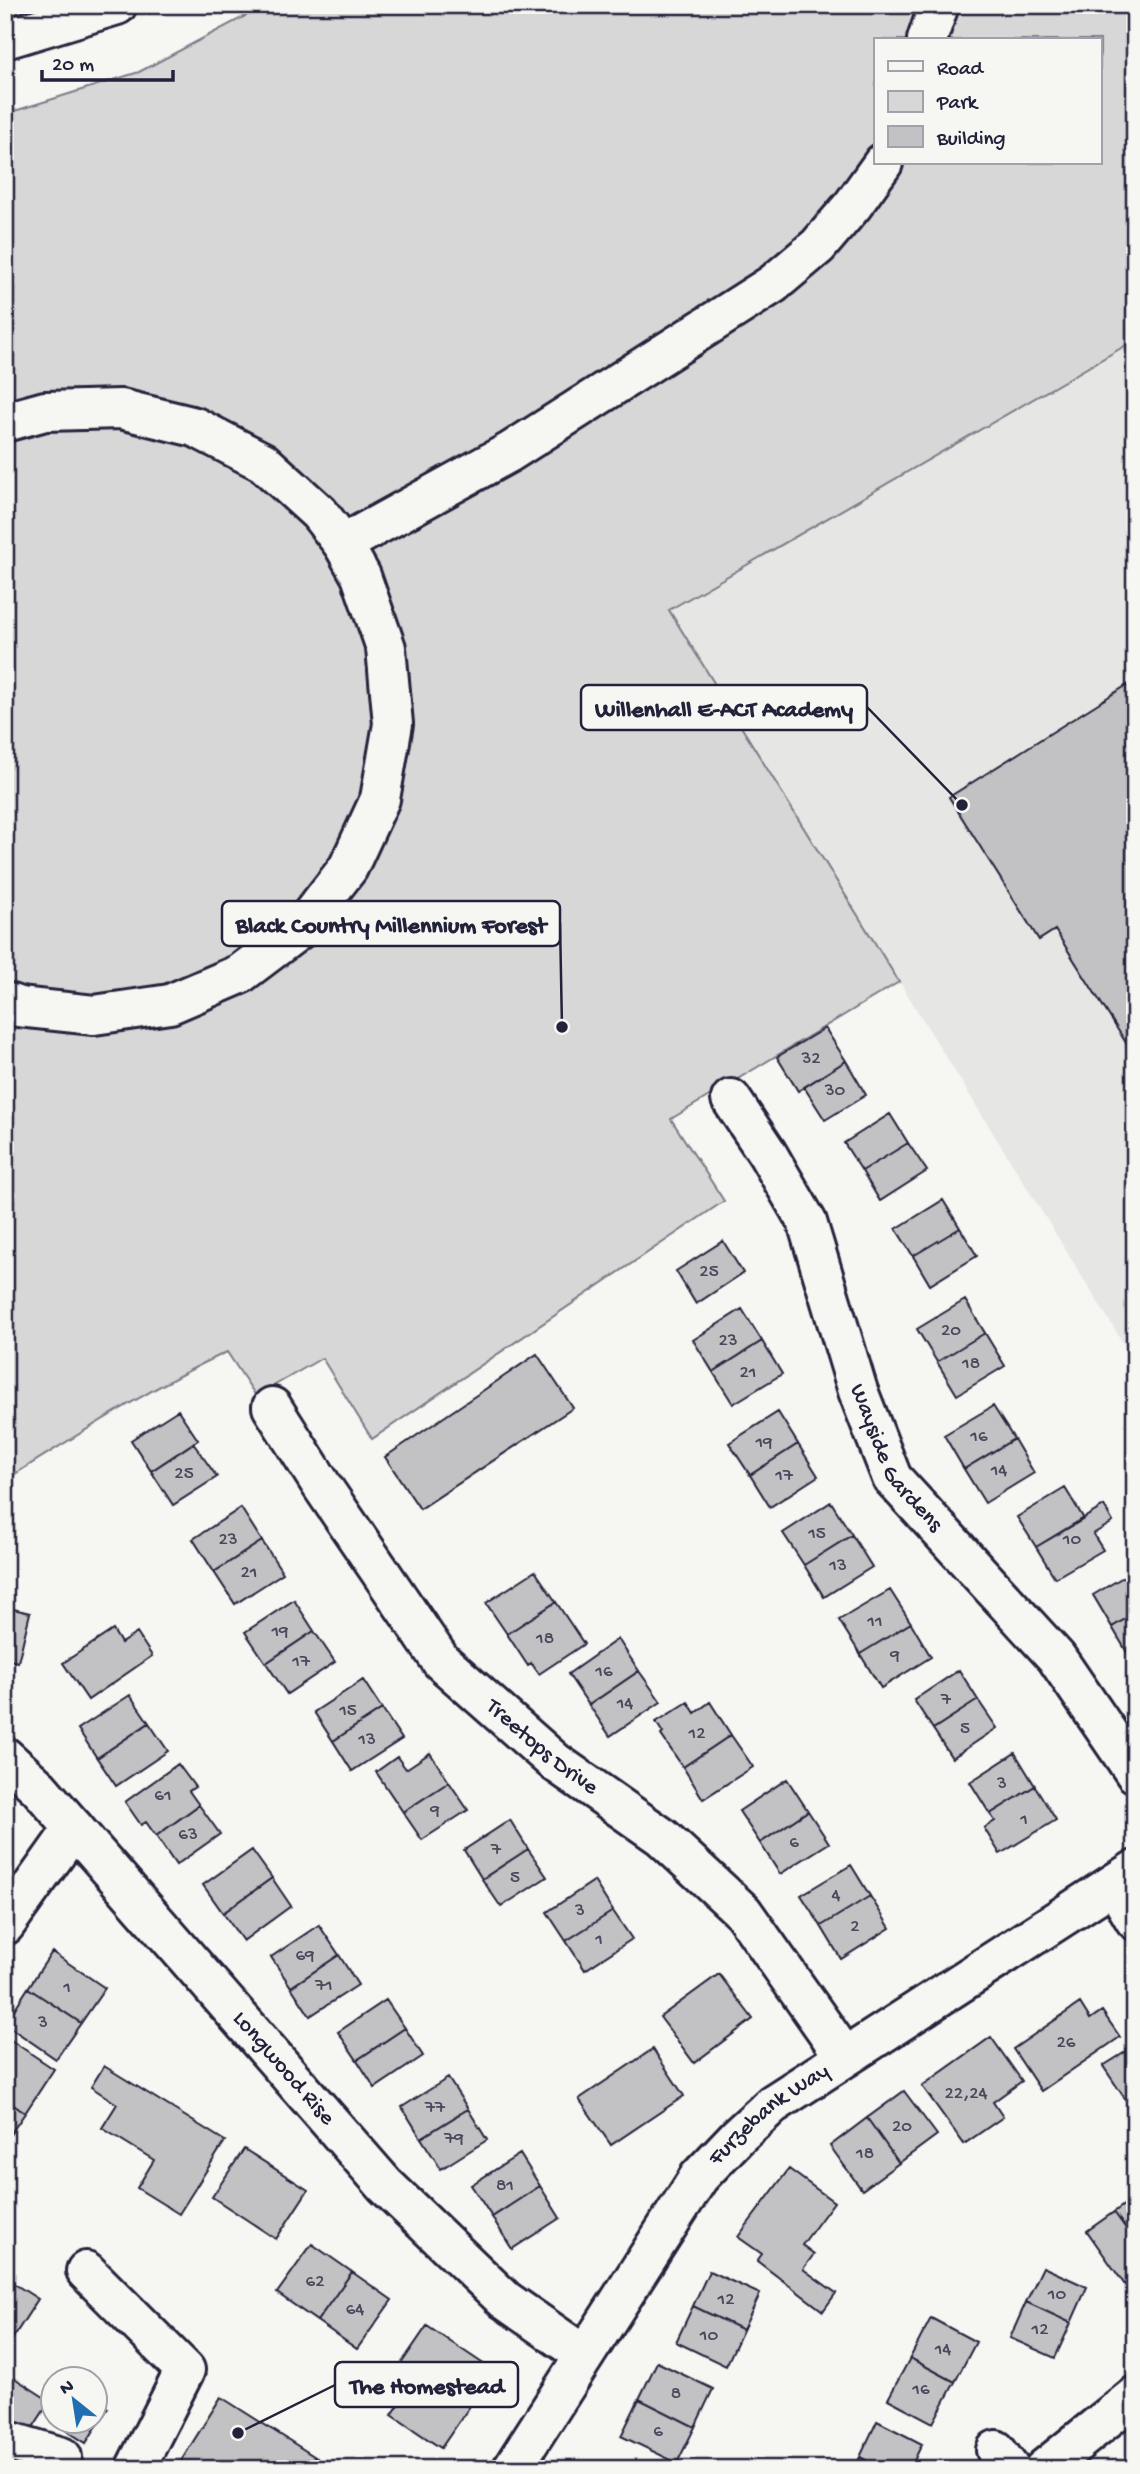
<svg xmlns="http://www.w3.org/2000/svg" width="1140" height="2474" viewBox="0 0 1140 2474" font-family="'Gochi Hand',sans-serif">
<rect width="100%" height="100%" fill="#f6f6f2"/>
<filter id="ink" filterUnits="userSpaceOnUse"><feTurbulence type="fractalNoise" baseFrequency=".0143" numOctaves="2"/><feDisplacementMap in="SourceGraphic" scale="14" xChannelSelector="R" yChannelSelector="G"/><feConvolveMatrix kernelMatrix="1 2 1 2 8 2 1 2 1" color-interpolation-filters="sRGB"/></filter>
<g filter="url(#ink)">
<!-- built -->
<path fill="#e6e6e4" d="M1135,340V1362L669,610Z"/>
<!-- green -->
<path fill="#d7d7d7" stroke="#7c7c89" stroke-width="2" fill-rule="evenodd" d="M266,5H1135V340L669,610L899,982L671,1119L724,1201L372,1439L322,1358L256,1396L227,1352C149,1388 78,1435 5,1480V114L139,72ZM876,40H1100V163H876Z"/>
<!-- building -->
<path fill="#c2c2c4" stroke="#22223b" stroke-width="2" d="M1135,680V1057L1055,930L1039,940L949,797Z
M825,1028L846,1061L798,1091L777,1057Z
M846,1061L866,1095L825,1120L804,1087Z
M890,1114L908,1143L862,1171L844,1143Z
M908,1143L927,1171L880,1201L862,1171Z
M943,1200L960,1228L913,1256L896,1229Z
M960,1228L977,1256L930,1285L913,1256Z
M723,1241L743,1273L696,1304L676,1271Z
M965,1300L985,1333L937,1362L917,1329Z
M742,1309L762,1341L713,1372L693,1340Z
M985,1333L1005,1366L957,1395L937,1362Z
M762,1341L782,1374L733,1404L713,1372Z
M537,1354L573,1408L420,1509L385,1457Z
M993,1406L1014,1439L964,1469L944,1435Z
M178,1410L198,1440L151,1471L131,1440Z
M778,1412L798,1444L750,1475L729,1443Z
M1014,1439L1034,1473L985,1503L964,1469Z
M193,1443L217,1477L173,1505L151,1471Z
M798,1444L818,1476L770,1507L750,1475Z
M1065,1488L1084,1519L1036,1547L1017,1517Z
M831,1502L852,1535L804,1565L783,1533Z
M1104,1506L1113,1522L1093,1534L1103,1550L1055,1578L1036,1547Z
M241,1508L262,1541L214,1572L193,1539Z
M852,1535L872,1567L824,1597L804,1565Z
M262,1541L283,1573L235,1604L214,1572Z
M1135,1570V1613L1112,1627L1093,1595Z
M535,1571L556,1602L507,1634L486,1603Z
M890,1590L911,1623L860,1654L839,1620Z
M294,1600L314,1631L266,1663L245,1632Z
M556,1602L584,1644L539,1674L531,1663L528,1666L507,1634Z
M5,1607L30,1613L18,1662L5,1659Z
M1135,1613V1657L1131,1659L1112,1627Z
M911,1623L931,1657L881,1688L860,1654Z
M113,1630L121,1643L137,1633L152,1656L88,1700L63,1663Z
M314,1631L335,1662L287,1694L266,1663Z
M618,1639L639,1671L589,1705L568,1674Z
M959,1670L978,1700L933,1729L914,1700Z
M639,1671L661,1702L610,1736L589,1705Z
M363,1680L382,1709L333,1741L314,1712Z
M130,1695L149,1723L97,1758L78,1729Z
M978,1700L997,1728L952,1758L933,1729Z
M688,1702L695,1713L710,1702L731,1735L683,1767L661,1735L663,1733L656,1722Z
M382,1709L402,1739L352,1771L333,1741Z
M149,1723L168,1751L116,1786L97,1758Z
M731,1735L753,1767L703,1799L683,1767Z
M430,1753L449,1782L403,1812L376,1772L397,1757L406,1769Z
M1015,1753L1035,1786L990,1814L970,1782Z
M178,1764L195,1787L189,1791L199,1805L156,1836L146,1822L141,1825L125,1802Z
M787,1779L808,1811L760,1843L739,1811Z
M449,1782L468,1810L422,1840L403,1812Z
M1035,1786L1056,1820L1000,1854L984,1828L995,1821L990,1814Z
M199,1805L220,1834L176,1865L156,1836Z
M808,1811L829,1843L780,1874L760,1843Z
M510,1820L528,1849L482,1879L464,1850Z
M528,1849L547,1877L501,1907L482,1879Z
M252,1850L272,1878L223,1913L203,1885Z
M851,1865L870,1896L821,1926L801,1895Z
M272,1878L291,1906L243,1941L223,1913Z
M594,1881L613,1911L566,1941L547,1912Z
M870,1896L890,1928L841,1959L821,1926Z
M613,1911L632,1939L585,1970L566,1941Z
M319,1925L339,1955L291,1987L271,1957Z
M52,1952L105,1988L81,2023L28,1988Z
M339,1955L358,1985L310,2016L291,1987Z
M719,1974L753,2019L694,2063L660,2017Z
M28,1988L81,2023L56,2059L5,2024Z
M386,2000L405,2028L357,2060L338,2032Z
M1080,2003L1090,2019L1102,2011L1120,2037L1041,2091L1013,2049Z
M405,2028L423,2056L375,2088L357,2060Z
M6,2037L54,2069L25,2113L5,2099Z
M991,2037L1022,2081L993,2102L1003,2117L964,2144L922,2086Z
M1135,2046V2107L1132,2109L1103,2066Z
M653,2049L684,2096L611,2145L579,2099Z
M104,2066L225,2141L179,2214L137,2188L154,2160L102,2128L117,2104L91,2087Z
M448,2078L468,2109L421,2138L402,2107Z
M904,2091L937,2135L899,2163L867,2118Z
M5,2099L25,2113L5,2142Z
M468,2109L487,2140L441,2169L421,2138Z
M867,2118L899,2163L862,2190L830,2146Z
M244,2149L308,2190L276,2239L212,2197Z
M520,2154L540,2186L492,2217L471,2185Z
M789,2169L834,2202L802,2245L814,2254L803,2269L836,2293L823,2311L757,2261L762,2254L738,2237Z
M540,2186L560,2218L512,2249L492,2217Z
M1135,2197V2241L1114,2212Z
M1114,2212L1135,2241V2278L1125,2285L1087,2231Z
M312,2244L352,2272L317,2321L277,2293Z
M1043,2267L1087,2287L1071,2323L1026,2302Z
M709,2271L760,2294L743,2330L693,2306Z
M352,2272L392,2300L357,2349L317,2321Z
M5,2278L38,2299L5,2350Z
M1026,2302L1071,2323L1055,2358L1010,2338Z
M693,2306L743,2330L726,2366L676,2342Z
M931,2318L976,2342L955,2382L910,2358Z
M427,2326L494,2371L441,2448L392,2415L410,2388L392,2377Z
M910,2358L955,2382L933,2423L888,2399Z
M657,2362L713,2389L695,2427L639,2399Z
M5,2372L50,2401L28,2435L5,2420Z
M221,2397L334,2469H176Z
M94,2399L108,2408L86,2443L53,2422H94Z
M639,2399L695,2427L677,2463L621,2436Z
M877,2421L922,2444L910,2469H883L860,2457Z
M860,2457L883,2469H854Z"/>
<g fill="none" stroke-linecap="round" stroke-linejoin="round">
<!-- minor casing -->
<g stroke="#22223b" stroke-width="44">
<g id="minor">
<path d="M5,39L117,5"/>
<path d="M927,40L939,5"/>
<path d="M5,422L45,411L121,409L195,427L263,462L319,513L343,544L361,576L386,648L393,724L380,799L348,868L301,928L240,974L170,1004L94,1015L19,1007L5,1002"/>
<path d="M343,544L510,452L773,284L818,246L853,205L883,163"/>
<path id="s1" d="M731,1099L767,1153L807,1222L858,1391L892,1478L1056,1657L1135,1773"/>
<path id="s2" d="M272,1407L322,1486L441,1661L555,1762L662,1837L743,1912L845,2057"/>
<path id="s3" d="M5,1757L39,1788L385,2185L505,2300L584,2355"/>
<path d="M1114,1884L1135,1920"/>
<path d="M5,1925L74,1828"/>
<path d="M86,2271L185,2370L135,2469"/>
<path d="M5,2440L62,2457"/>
<path d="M996,2450L1010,2469"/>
<path id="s4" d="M512,2469L699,2177L738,2136L773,2104L1135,1870"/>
<path d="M1044,2469L1135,2396"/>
</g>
</g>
<!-- minor -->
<use href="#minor" stroke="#f6f6f2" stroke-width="38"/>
</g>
</g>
<g text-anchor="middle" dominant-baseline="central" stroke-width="6" stroke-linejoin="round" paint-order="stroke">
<!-- number labels -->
<g font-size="19" fill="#4a4a5d">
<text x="811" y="1059">32</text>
<text x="835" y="1091">30</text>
<text x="709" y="1272">25</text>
<text x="951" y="1331">20</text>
<text x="728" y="1341">23</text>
<text x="971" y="1364">18</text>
<text x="748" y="1373">21</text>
<text x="979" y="1437">16</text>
<text x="764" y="1443">19</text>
<text x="999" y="1471">14</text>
<text x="184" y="1474">25</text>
<text x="784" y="1476">17</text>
<text x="817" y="1534">15</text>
<text x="228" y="1540">23</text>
<text x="1072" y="1540">10</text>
<text x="838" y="1566">13</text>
<text x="249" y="1573">21</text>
<text x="875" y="1622">11</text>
<text x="280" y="1632">19</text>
<text x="545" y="1639">18</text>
<text x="895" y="1656">9</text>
<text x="301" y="1662">17</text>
<text x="604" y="1672">16</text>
<text x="946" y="1700">7</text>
<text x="625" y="1704">14</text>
<text x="348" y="1711">15</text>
<text x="965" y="1729">5</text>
<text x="697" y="1734">12</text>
<text x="367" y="1740">13</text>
<text x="1002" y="1784">3</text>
<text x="163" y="1796">61</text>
<text x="435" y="1811">9</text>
<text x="1024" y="1820">1</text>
<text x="188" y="1835">63</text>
<text x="794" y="1843">6</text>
<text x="496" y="1850">7</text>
<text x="515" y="1878">5</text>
<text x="836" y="1896">4</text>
<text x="580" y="1911">3</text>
<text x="855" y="1927">2</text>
<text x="599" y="1940">1</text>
<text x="305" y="1956">69</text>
<text x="324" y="1986">71</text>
<text x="67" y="1988">1</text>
<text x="43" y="2023">3</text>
<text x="1066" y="2043">26</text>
<text x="966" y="2094">22,24</text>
<text x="435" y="2108">77</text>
<text x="902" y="2127">20</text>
<text x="454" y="2139">79</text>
<text x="865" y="2154">18</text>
<text x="505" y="2186">81</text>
<text x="315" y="2282">62</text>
<text x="1057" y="2295">10</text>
<text x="726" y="2300">12</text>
<text x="355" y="2310">64</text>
<text x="1040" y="2330">12</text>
<text x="709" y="2336">10</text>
<text x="943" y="2350">14</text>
<text x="921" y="2390">16</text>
<text x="676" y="2394">8</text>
<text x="658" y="2432">6</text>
</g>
<!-- street labels -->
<g font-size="23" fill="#22223b" stroke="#f6f6f2">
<text stroke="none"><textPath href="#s1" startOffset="399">Wayside Gardens</textPath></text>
<text stroke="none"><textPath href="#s2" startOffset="438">Treetops Drive</textPath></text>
<text stroke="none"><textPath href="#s3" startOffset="418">Longwood Rise</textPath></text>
<text stroke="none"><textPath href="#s4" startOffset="441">Furzebank Way</textPath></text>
</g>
</g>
<!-- callouts -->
<path fill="none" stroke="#22223b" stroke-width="2.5" d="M962 805L867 707M562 1027L560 923M238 2433L335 2385"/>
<g fill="#22223b" stroke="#f6f6f2" stroke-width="2.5">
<circle cx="962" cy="805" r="7"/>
<circle cx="562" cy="1027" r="7"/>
<circle cx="238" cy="2433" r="7"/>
</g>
<g fill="#f6f6f2" stroke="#22223b" stroke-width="2.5">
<rect x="581" y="685" width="286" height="45" rx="7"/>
<rect x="222" y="901" width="338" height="45" rx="7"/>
<rect x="335" y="2362" width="183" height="45" rx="7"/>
</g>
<g font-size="24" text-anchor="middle" font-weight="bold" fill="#22223b">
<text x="724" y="716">Willenhall E-ACT Academy</text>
<text x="391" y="932">Black Country Millennium Forest</text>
<text x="427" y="2393">The Homestead</text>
</g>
<!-- margin -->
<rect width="1140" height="2474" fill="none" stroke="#f6f6f2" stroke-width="28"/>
<rect x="14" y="14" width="1112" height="2446" fill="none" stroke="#22223b" stroke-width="2.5" filter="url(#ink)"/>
<!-- legend -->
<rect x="874" y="38" width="228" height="126" fill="#f6f6f2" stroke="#a1a1a9" stroke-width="2"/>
<rect x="888" y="61" width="35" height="10" fill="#f6f6f2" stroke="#a1a1a9" stroke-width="2"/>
<text x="937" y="74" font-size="21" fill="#22223b">Road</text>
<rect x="888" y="91" width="35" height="21" fill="#d7d7d7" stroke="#a1a1a9" stroke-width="2"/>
<text x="937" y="108" font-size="21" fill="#22223b">Park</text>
<rect x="888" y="126" width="35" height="21" fill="#c2c2c4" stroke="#a1a1a9" stroke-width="2"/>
<text x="937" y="144" font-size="21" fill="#22223b">Building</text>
<!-- north arrow -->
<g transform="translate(74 2400) rotate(330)"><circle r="33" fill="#f6f6f2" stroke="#a1a1a9" stroke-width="2"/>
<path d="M0-5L12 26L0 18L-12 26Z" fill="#1f6fb2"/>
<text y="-10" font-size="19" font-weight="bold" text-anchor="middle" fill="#22223b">N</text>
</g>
<!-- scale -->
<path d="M42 70v10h131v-10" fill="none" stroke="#22223b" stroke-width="3.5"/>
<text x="52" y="70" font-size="21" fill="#22223b" stroke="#f6f6f2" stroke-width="5" paint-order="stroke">20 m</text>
</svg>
